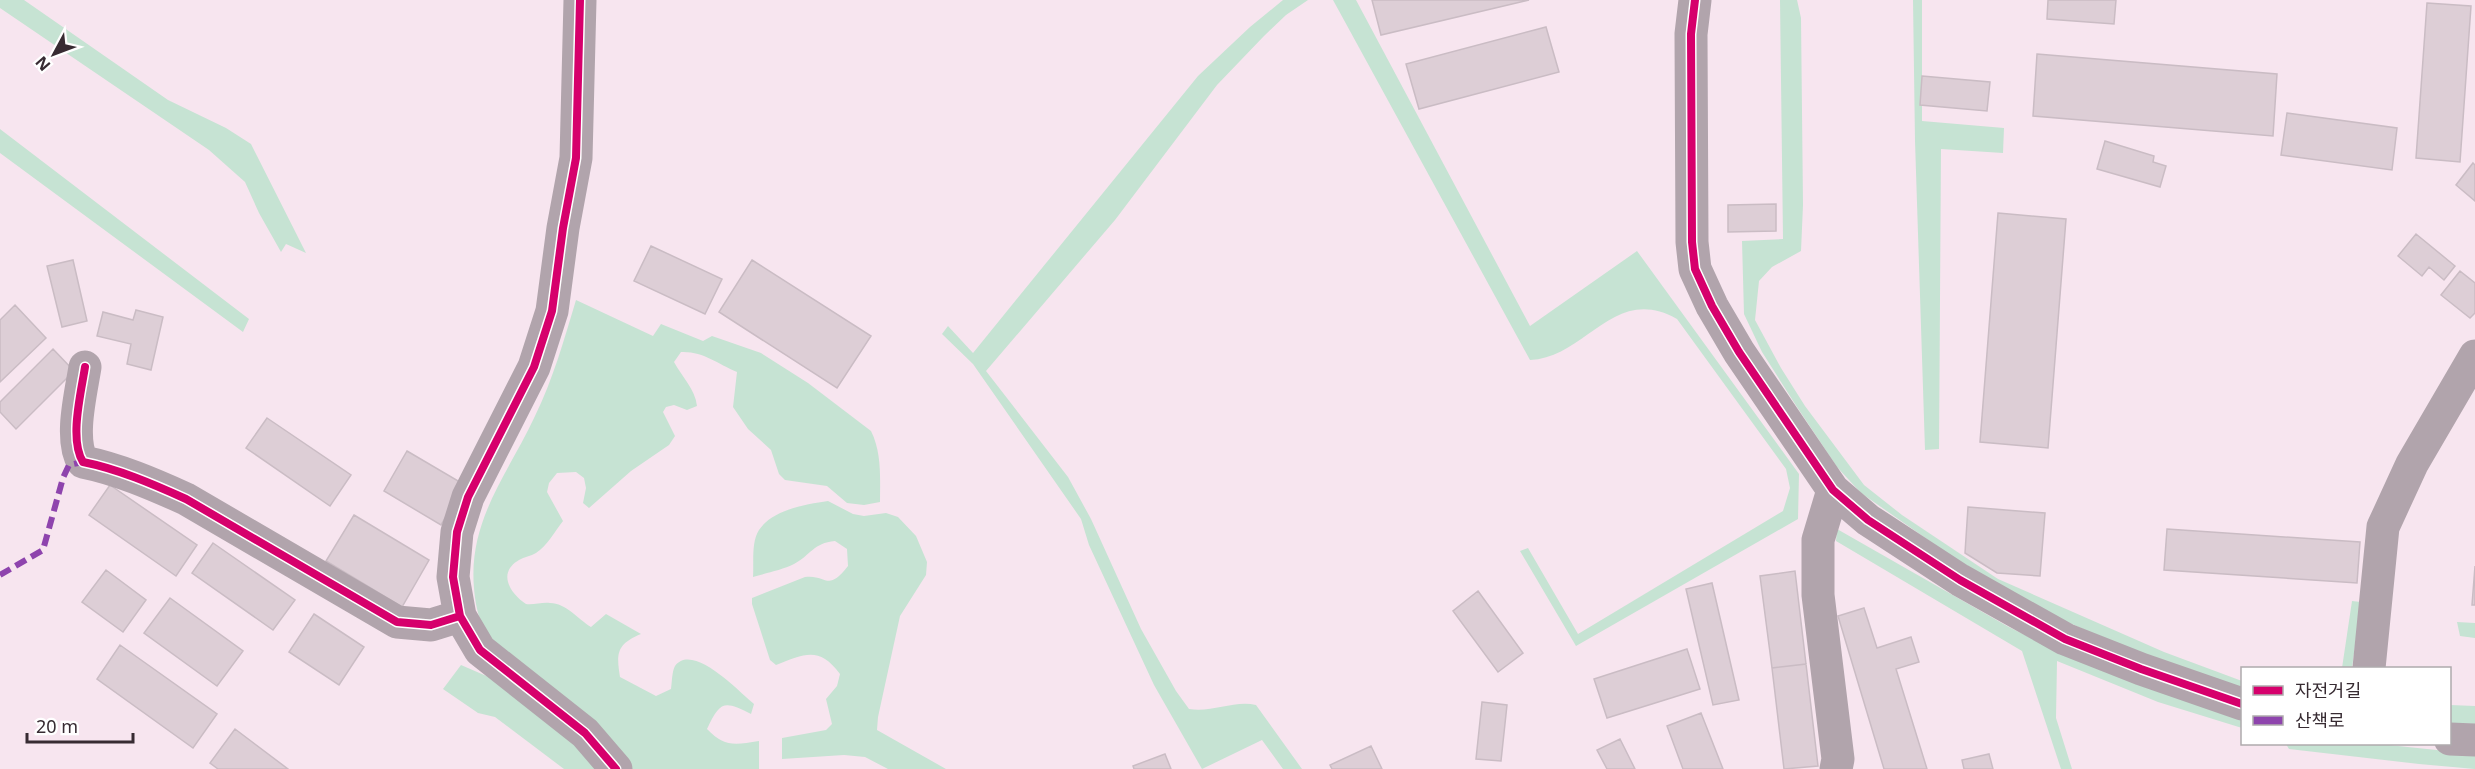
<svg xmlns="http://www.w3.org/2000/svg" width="2475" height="769" viewBox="0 0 2475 769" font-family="'Noto Sans','Noto Sans KR',sans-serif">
<rect width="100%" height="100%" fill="#f7e5ef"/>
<!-- green -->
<path fill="#c6e3d3" d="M0,0H24L168,100L226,128L251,144L306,253L286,244L281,252L259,213L245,182L209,150L0,8Z
M1283,0H1308L1286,15L1264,36L1217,85L1115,220L986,371L1068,477L1091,519L1141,629L1176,691L1189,709C1212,713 1234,700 1256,705L1302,769H1283L1262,740L1202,769L1154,685L1089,545L1081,519L973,364L942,334L948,326L973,353L1198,76L1250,27Z
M1333,0H1356L1530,326L1637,251L1799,474L1798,519L1576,646L1520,551L1528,548L1578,634L1783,511L1790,488L1786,469L1677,319C1614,283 1586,358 1530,360Z
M1780,0H1797L1801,18L1803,205L1801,251L1772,267L1759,281L1755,320L1781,368L1805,406L1864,485L1902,515L1998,579L2164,652L2242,681V690L2155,661L2007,595L1861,493L1837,467L1797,407L1762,352L1744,314L1742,241L1783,239Z
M1913,0H1922V121L2004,128L2003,153L1941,149L1939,449L1925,450L1915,141Z
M0,129L249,319L243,332L0,153Z
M576,300L653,336L661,324L703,341L712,336L761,353L808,383L871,431C882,453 880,478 880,502L864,505L847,503L827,486L785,480L779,474L771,450L748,429L733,407L737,372C718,364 703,351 681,352L674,362C682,377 695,389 697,406L687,410L674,405L666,407L663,412L675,436L669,445L631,471L589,508L583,503L586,488L584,478L576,472L557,473L549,483L547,492L563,521C555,531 547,546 536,553C531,556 524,557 519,560C497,573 510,593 526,604C534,605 542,602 550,603C566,603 578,619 591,627L606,614L641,634C617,644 616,653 620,677L656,696L671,689C672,682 672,671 675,666C693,642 739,692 754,704L751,714C724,700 720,701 707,729C724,747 734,745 759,741V769H630C585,729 519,680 486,631C478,620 475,601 474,588C468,520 508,474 535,416C553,379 564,340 576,300Z
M828,501L853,514L864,516L886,513L898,517L916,536L927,562L926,575L900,616L878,717L877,730L946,769H888L865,757L844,755L782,759V738L826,730L832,724L826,699L837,686L840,674C819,646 805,654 776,665L770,660L752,604V598L805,577C827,574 827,593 848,566L847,549L835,541C813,543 811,555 794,564C782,570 766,573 753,577C754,563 751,542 759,530C772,510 806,504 828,501Z
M1837,529L2007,626L2053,649L2242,719V728L2158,702L2057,661L2056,718L2072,769H2061L2022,651L1836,541Z
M2352,601L2361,602L2352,668H2342Z
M2457,622L2475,623V638L2460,636Z
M461,665L491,678L606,769H564L495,717L478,713L443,689Z
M2450,705L2475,706V724L2450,723Z
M2286,744H2379L2475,754V769L2419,764L2289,749Z"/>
<!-- building -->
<path fill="#ddced6" stroke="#cabcc4" stroke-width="1.5" d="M1372,0H1529L1381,35Z
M2048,0H2116L2114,24L2047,19Z
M2427,3L2471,6L2460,162L2416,158Z
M1546,27L1559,72L1419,109L1406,64Z
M2037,54L2277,74L2273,136L2033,116Z
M1922,76L1990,82L1987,111L1920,105Z
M2287,113L2397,128L2392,170L2281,155Z
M2105,141L2154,156L2153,162L2166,166L2160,187L2097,169Z
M2473,163L2475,165V201L2456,185Z
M1776,204V231L1728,232V205Z
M1998,213L2066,219L2048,448L1980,442Z
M2416,234L2455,266L2444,280L2429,267L2422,276L2398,256Z
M651,246L722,279L705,314L634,281Z
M73,260L87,321L62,327L47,266Z
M752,260L871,336L837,388L719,312Z
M2460,271L2475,283V313L2470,318L2441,295Z
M15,305L46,338L0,382V320Z
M136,310L163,317L151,370L127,364L131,344L97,336L103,312L133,320Z
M53,349L74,371L16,429L0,412V402Z
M267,418L351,475L330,506L246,448Z
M407,451L465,485L441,525L384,491Z
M110,485L197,545L176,576L89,515Z
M1968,507L2045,513L2040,576L1997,573L1965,553Z
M354,515L429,560L402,607L326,561Z
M2167,529L2360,542L2357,583L2164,570Z
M213,543L295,600L273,630L192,573Z
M2475,566V605H2472Z
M106,570L146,600L123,632L82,602Z
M1795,571L1806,664L1772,668L1760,576Z
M1712,583L1739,700L1713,705L1686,589Z
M1478,591L1523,653L1498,672L1453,611Z
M170,598L243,651L217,686L144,633Z
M1864,608L1877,648L1911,637L1919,662L1896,669L1927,769H1884L1838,616Z
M314,614L364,647L339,685L289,652Z
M120,645L217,714L193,748L97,679Z
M1687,649L1700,689L1607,718L1594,679Z
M1806,664L1818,766L1784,769L1772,668Z
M1482,702L1507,705L1501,761L1476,759Z
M1701,713L1723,769H1683L1667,726Z
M235,729L288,769H218L210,763Z
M1620,739L1635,769H1607L1597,750Z
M1371,746L1382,769H1332L1330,765Z
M1165,754L1171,769H1134L1133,766Z
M1989,754L1993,769H1964L1962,760Z"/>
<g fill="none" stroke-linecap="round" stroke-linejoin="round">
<!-- minor -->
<path stroke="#b1a4ac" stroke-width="33" d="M580,0L576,158L563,228L552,311L534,367L468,497L457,532L453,577L460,616L480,650L585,733L616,769
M1695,0L1691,34L1692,242L1695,269L1712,306L1739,352L1833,490L1868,520L1960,580L2065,639L2141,669L2242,704
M85,367C81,393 69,440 83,462C118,469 153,484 186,499L397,622L431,625L460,616
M1833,490L1818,540V595L1838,759L1836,769
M2369,668L2383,527L2412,464L2475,356
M2450,739L2475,740"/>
<!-- quiet -->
<path stroke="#8e44ad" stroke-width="6" stroke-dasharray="12 6" stroke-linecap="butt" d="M0,575L43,550L63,478L69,465L83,462"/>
<!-- cycleway casing -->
<g stroke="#fff" stroke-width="11">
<path id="cycleway" d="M580,0L576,158L563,228L552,311L534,367L468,497L457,532L453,577L460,616L480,650L585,733L616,769
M1695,0L1691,34L1692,242L1695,269L1712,306L1739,352L1833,490L1868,520L1960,580L2065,639L2141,669L2242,704
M85,367C81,393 69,440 83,462C118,469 153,484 186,499L397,622L431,625L460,616"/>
</g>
<!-- cycleway -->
<use href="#cycleway" stroke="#d6006c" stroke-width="8"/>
</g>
<!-- legend -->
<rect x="2241" y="667" width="210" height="78" fill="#ffffff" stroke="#afaaad" stroke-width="1.5"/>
<rect x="2253" y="686" width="30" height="9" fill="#d6006c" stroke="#afaaad" stroke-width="1.5"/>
<text x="2295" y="697" font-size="18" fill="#372b32">자전거길</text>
<rect x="2253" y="716" width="30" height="9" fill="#8e44ad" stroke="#afaaad" stroke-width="1.5"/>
<text x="2295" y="727" font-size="18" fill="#372b32">산책로</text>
<!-- north arrow -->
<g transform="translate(54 54) rotate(229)" stroke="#ffffff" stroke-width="4.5" paint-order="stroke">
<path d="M0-4.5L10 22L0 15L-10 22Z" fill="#372b32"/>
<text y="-9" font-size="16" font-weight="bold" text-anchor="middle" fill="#372b32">N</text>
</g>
<!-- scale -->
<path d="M27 733v9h106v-9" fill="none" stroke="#372b32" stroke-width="3"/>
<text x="36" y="733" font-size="18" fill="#372b32" stroke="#ffffff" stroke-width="4.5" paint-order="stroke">20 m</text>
</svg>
